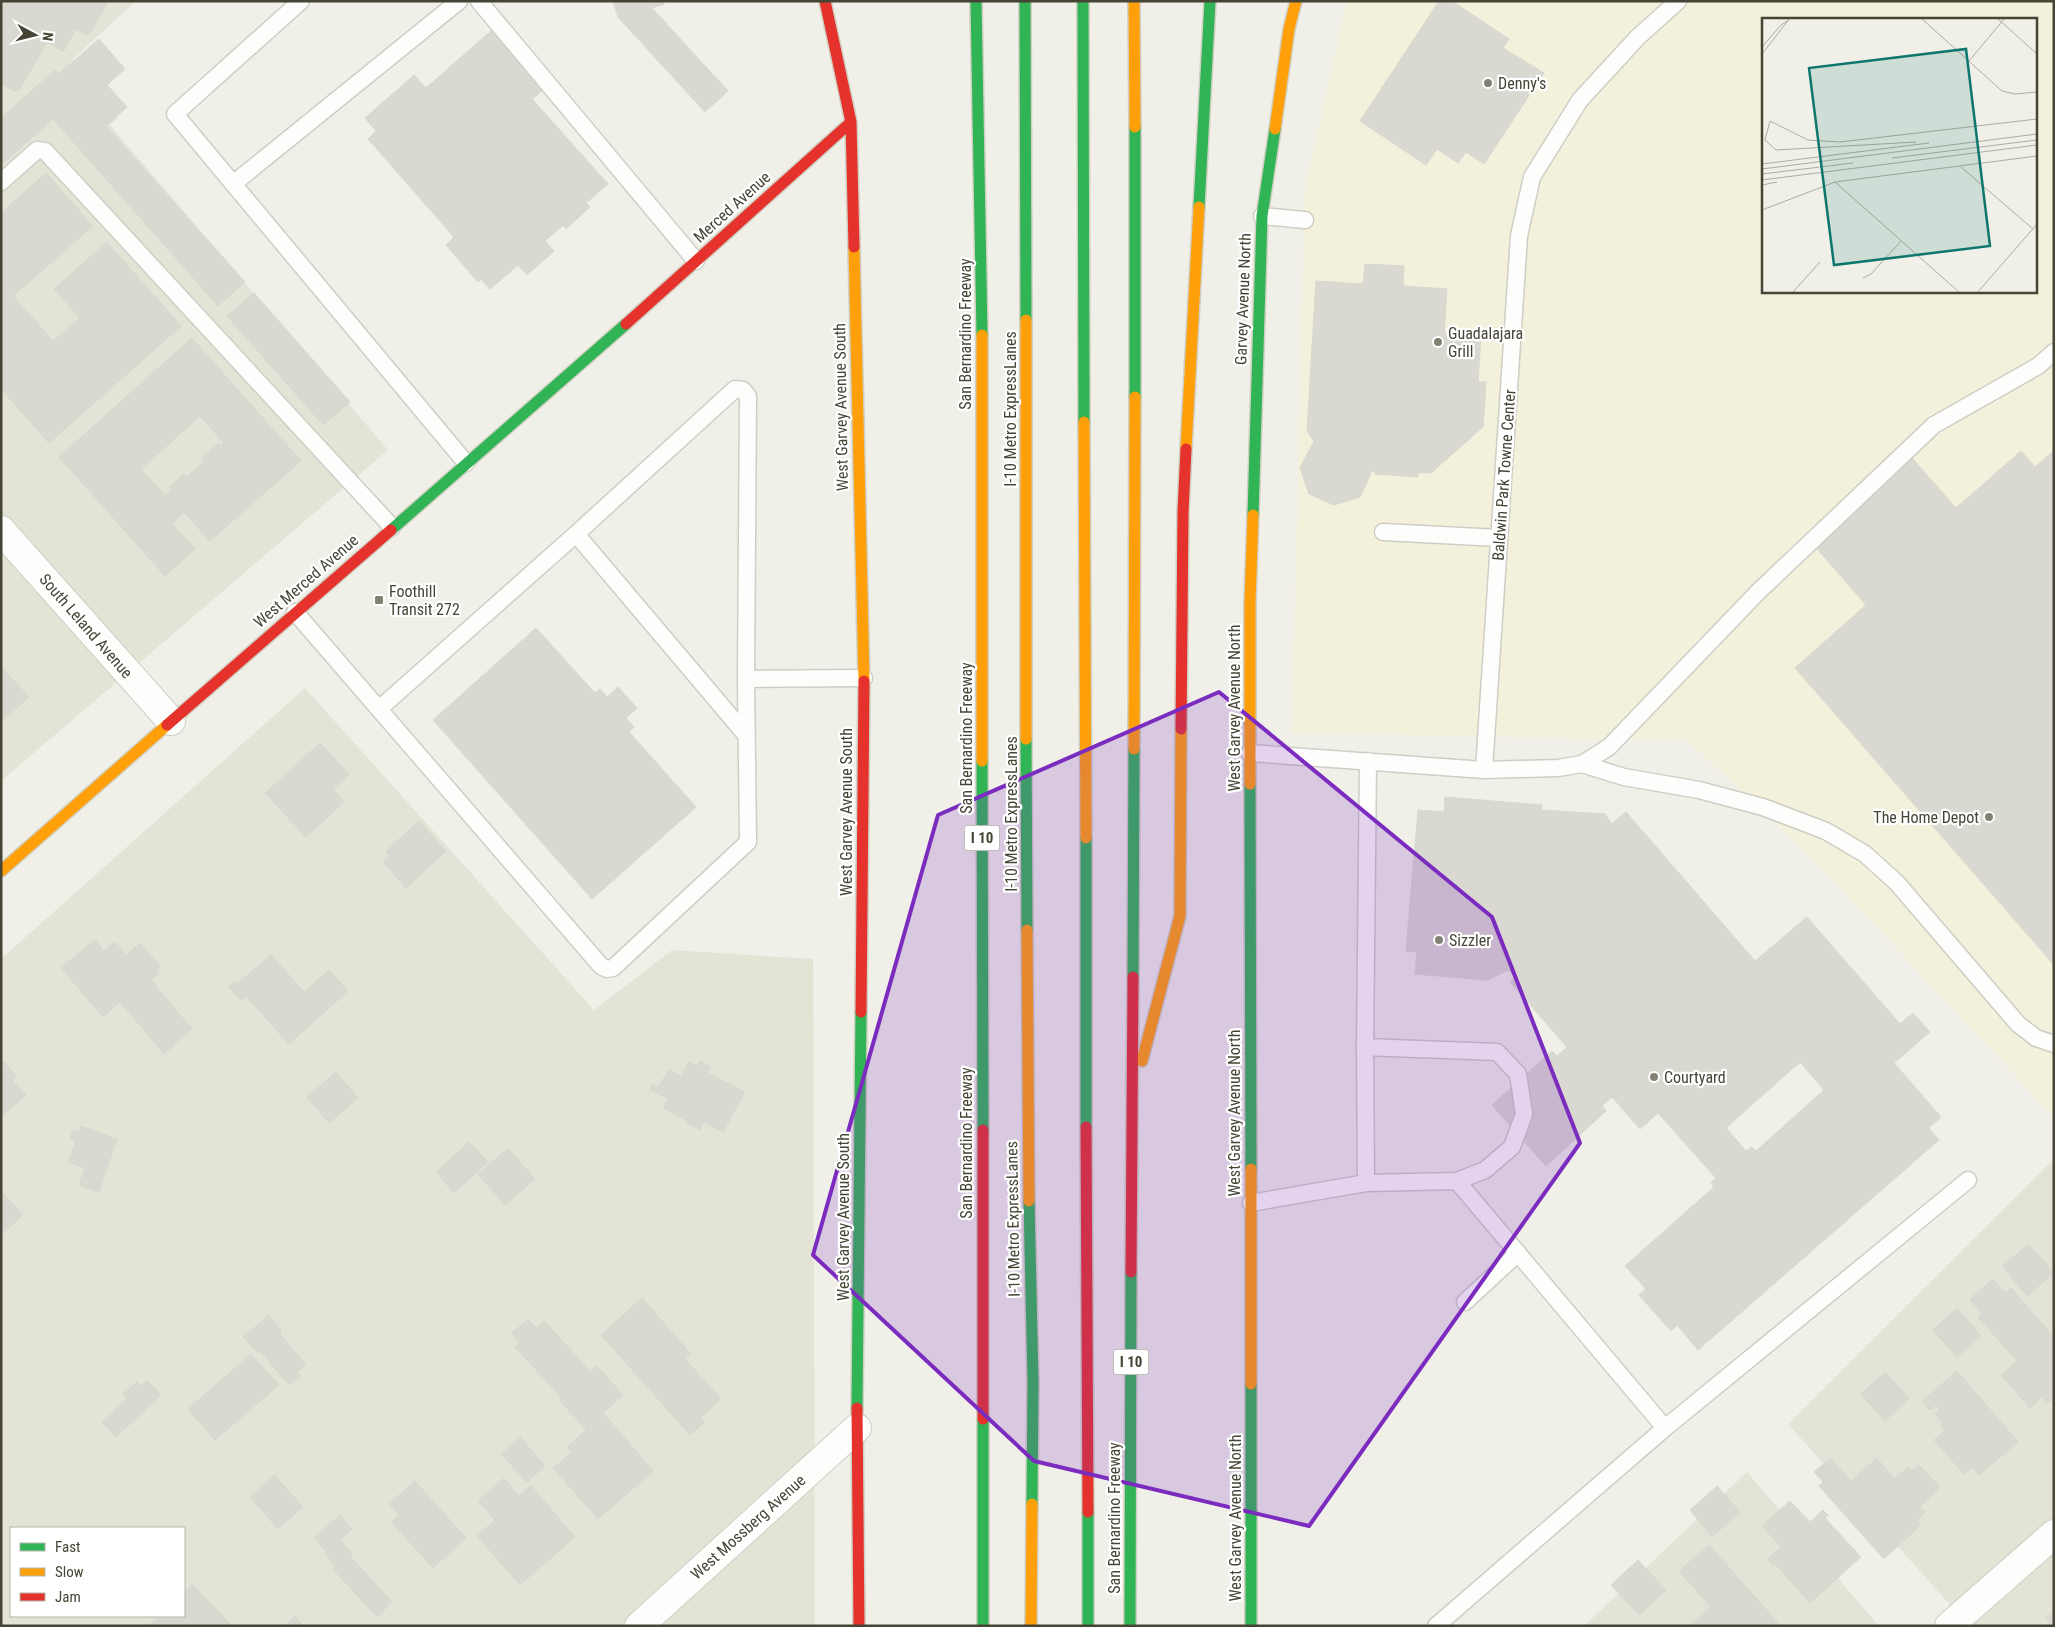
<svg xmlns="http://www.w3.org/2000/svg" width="2055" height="1627" viewBox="0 0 2055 1627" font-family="'Roboto Condensed',sans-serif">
<rect width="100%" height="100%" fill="#f0f0e9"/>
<!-- residential -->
<path fill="#e4e4d6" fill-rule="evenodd" d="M1,1H136L73,59L118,118L110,125L388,450L1,781Z
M305,688L594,1010L672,950L813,959L815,1626H1V959ZM11,1528H184V1616H11Z
M2054,1159V1626H1969L1788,1424Z
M1747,1472L1879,1626H1584Z"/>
<!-- commercial -->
<path fill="#f3f1db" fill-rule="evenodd" d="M1347,1H2054V1117L1816,862L1687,740L1292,733L1305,189ZM1764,19H2036V291H1764Z"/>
<!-- building -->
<path fill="#dad9d1" stroke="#d8d8cf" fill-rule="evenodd" d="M1,1H28L32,3L33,1H43L47,4L48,1H103L107,4L88,36L76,29L63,52L47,42L19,90L17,89L16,92L1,84Z
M613,1H663L664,4L652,8L728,91L705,112L618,17Z
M1439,1H1452L1509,39L1503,48L1544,73L1484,164L1466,152L1458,163L1437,149L1426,165L1360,121Z
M492,30L544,89L532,99L608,184L586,203L590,207L566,229L563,225L545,241L554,251L527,275L518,265L490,289L481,279L478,282L446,245L454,237L368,139L376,131L365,118L414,75L426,88Z
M99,39L125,69L107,85L127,107L106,126L245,282L218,306L53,119L1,165V118L55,70L59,74Z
M46,173L93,226L13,296L53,341L80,318L54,289L107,242L181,326L49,443L1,389V213Z
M1365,264L1404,266L1403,286L1447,289L1444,333L1481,335L1478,382H1486L1483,427L1431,473H1418V477L1375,474V471H1372L1360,497L1334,505L1309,494L1300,468L1314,441L1307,431L1316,281L1363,284Z
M254,293L350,402L323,425L227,316Z
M192,338L301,461L210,541L184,512L172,524L195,549L165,576L59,457ZM200,416L224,443L221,446L219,443L202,458L204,461L187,477L184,474L170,486L172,489L165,496L141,469Z
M2021,451L2035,467L2054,451V965L1795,668L1866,605L1813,544L1912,458L1956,508Z
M536,628L595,693L600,689L607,697L618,687L637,708L626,718L634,727L629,732L696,807L592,899L433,720Z
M1,667L29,697L1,722Z
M320,743L349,774L333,789L344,802L306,837L265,793Z
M1445,797L1542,805L1541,810L1605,814L1612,824L1626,812L1755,961L1807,917L1900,1024L1913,1013L1930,1032L1894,1063L1941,1117L1929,1128L1939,1140L1698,1350L1677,1325L1671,1331L1639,1295L1646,1289L1625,1266L1714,1187L1711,1183L1716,1178L1658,1113L1640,1129L1612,1097L1602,1106L1606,1111L1546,1166L1492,1105L1552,1051L1557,1056L1567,1047L1510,982L1515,977L1508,970L1487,980L1415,974L1417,952L1406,951L1418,810L1444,812ZM1800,1062L1824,1090L1756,1151L1752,1147L1746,1151L1726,1128Z
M419,821L446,851L406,888L383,862L390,856L386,851Z
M95,940L104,951L115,942L126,955L140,943L160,966L157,969L159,973L151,980L192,1029L164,1054L120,1002L103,1017L61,968Z
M271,955L304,992L329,970L348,991L289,1044L246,996L241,1000L228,987L235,981L237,984Z
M700,1061L710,1067L708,1073L745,1092L723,1132L704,1122L700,1130L687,1123L688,1121L663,1108L668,1099L650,1090L652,1084L658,1088L669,1069L681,1076L689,1062L697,1066Z
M4,1062L17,1077L13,1081L26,1095L1,1117V1065Z
M336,1072L358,1098L329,1123L307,1097Z
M81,1126L117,1139L99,1192L79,1185L85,1168L68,1162L76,1140L70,1138L73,1130L79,1132Z
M469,1142L488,1162L454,1193L436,1172Z
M508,1148L535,1179L505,1205L478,1174Z
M1,1191L23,1215L1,1235Z
M2029,1244L2054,1273L2027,1296L2002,1266Z
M1993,1279L2006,1293L2011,1288L2054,1337V1398L2047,1403L2042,1397L2030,1408L2001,1375L2017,1361L1978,1317L1982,1314L1970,1299Z
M642,1298L691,1354L685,1359L721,1399L701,1417L705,1422L690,1435L601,1335Z
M1957,1308L1981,1336L1957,1357L1933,1330Z
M269,1315L282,1332L280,1334L306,1365L297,1372L300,1376L289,1385L260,1351L258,1353L243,1337Z
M528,1319L536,1328L544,1321L591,1372L597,1366L623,1395L586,1429L559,1400L562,1398L515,1347L520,1343L512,1333Z
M251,1354L279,1385L215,1440L188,1409Z
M1957,1371L2018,1442L1979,1475L1972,1467L1964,1474L1934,1440L1945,1431L1940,1425L1943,1423L1935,1414L1939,1409L1936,1405L1930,1410L1922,1401Z
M1885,1372L1909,1398L1885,1421L1861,1394Z
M147,1380L161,1395L116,1437L102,1422L127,1399L123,1394L137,1382L141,1386Z
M604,1414L653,1471L598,1519L553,1468L572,1453L567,1447Z
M520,1437L545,1466L527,1482L501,1454Z
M1830,1458L1851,1481L1877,1458L1894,1479L1908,1467L1911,1471L1919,1465L1940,1487L1920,1507L1925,1512L1917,1520L1921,1525L1884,1559L1819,1486L1823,1482L1814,1472Z
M274,1475L303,1507L278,1529L250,1497Z
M504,1478L519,1496L531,1486L575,1537L520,1585L477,1536L495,1520L478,1501Z
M415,1481L466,1538L433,1568L391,1522L399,1515L389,1504Z
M1717,1486L1740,1512L1712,1537L1690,1510Z
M1790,1501L1810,1522L1823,1510L1828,1515L1825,1518L1861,1557L1810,1603L1775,1564L1774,1566L1767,1559L1781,1547L1762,1526Z
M340,1515L352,1529L340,1540L352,1554L350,1556L392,1602L377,1617L333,1569L336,1567L325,1553L327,1552L314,1538Z
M1709,1545L1779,1624L1777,1626H1690L1711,1607L1679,1571Z
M1638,1560L1666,1590L1639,1615L1611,1585Z
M192,1584L232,1626H149L159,1616H184V1592Z
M2054,1611V1626H2047L2050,1623L2046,1618Z
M295,1616L303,1626H284Z"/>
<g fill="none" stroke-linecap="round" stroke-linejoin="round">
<!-- lane casing -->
<g stroke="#cecec6" stroke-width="19">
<path id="lane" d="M301,1L175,114L466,463
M479,1L696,261
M1,182L37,150L45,151L392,527
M233,184L459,1
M1262,216L1305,220
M1383,532L1499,538
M576,534L747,736
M295,612L601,966L607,969L613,968L748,842L746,679L748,396L743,390L735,389L576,534L379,709
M746,679L864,678
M1250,753L1484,770L1519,236L1532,177L1580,100L1638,37L1678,1
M1582,764L1624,777L1699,790L1763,807L1826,831L1865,854L1897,883L2018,1024L2036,1038L2054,1044
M1484,770L1558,768L1582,764L1609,747L1758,592L1934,425L2038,366L2054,352
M1457,1181L1665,1428
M1366,1183L1365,1047L1368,761
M1251,1203L1366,1183L1457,1181L1485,1170L1512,1147L1524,1114L1518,1074L1497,1052L1365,1047
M1465,1302L1518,1253
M1436,1626L1665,1428L1968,1180"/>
</g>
<!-- street casing -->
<g stroke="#cecec6" stroke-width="30">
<path id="street" d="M1,530L171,721
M639,1626L857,1428
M1949,1626L2054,1534"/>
</g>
<!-- fast casing -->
<g stroke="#d0d0c2" stroke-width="14">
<path id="fast" d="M976,1L982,335
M1025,1L1026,320
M1083,1L1084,422
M1199,207L1210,1
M1135,397V127
M1253,515L1262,216L1275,129
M391,530L626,324
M1026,739L1027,930
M982,761L983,1130
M1250,784L1251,1169
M1086,838V1127
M1133,977L1134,749
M1029,1201L1033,1382L1032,1504
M1251,1384V1626
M857,1408L861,1012
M983,1419V1626
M1088,1512V1626
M1130,1626L1131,1272"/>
</g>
<!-- slow casing -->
<g stroke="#d0d0c2" stroke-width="14">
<path id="slow" d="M1134,1L1135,127
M1275,129L1289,29L1296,1
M854,247L864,681
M1026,320V739
M982,335V761
M1084,422L1086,838
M1186,449L1199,207
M1134,749L1135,397
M1250,784V601L1253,515
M1,871L167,725
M1027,930L1029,1201
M1142,1061L1180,916L1181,729
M1251,1169V1384
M1031,1626L1032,1504"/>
</g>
<!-- jam casing -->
<g stroke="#d0d0c2" stroke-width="14">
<path id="jam" d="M825,1L851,122L854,247
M626,324L851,122
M167,725L391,530
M1181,729L1183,512L1186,449
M861,1012L864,681
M1086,1127L1088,1512
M983,1130V1419
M1131,1272L1133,977
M857,1408L859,1626"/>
</g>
<!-- lane -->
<use href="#lane" stroke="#fdfdfc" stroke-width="16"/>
<!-- street -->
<use href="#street" stroke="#fdfdfc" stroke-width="28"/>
<!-- fast -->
<use href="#fast" stroke="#30b455" stroke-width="11"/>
<!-- slow -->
<use href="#slow" stroke="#ff9f0a" stroke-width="11"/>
<!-- jam -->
<use href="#jam" stroke="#e5322d" stroke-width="11"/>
</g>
<!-- marked area -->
<path fill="#7b2cbf" fill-opacity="0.2" stroke="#7b2cbf" stroke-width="4" stroke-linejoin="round" d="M1219,692L1492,917L1580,1143L1309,1526L1034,1461L813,1255L938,815Z"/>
<!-- markers -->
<g fill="#828174" stroke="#fff" stroke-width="2">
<circle cx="1488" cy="83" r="5"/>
<circle cx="1438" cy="342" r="5"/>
<rect x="374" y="595" width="10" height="10" rx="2.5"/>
<circle cx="1989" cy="817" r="5"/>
<circle cx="1439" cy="940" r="5"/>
<circle cx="1654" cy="1077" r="5"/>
</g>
<g text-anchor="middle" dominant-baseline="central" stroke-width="4.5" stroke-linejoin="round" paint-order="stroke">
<!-- shield labels -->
<g fill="#fff" stroke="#7e7d72" stroke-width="1">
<rect x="964.5" y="825.5" width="35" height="25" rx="4"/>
<rect x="1113.5" y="1349.5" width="35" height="25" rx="4"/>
</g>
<g font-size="15" font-weight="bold" fill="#464535">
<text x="982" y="838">I 10</text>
<text x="1131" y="1362">I 10</text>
</g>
<!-- poi labels -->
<g font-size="16" fill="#464535" stroke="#fff" text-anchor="start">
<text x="1498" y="83">Denny's</text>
<text x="1448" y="333">Guadalajara<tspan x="1448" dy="18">Grill</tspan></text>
<text x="389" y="591">Foothill<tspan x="389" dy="18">Transit 272</tspan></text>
<text x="1979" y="817" text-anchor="end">The Home Depot</text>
<text x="1449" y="940">Sizzler</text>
<text x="1664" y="1077">Courtyard</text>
</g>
<!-- street labels -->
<g font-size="16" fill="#464535" stroke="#fff">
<text transform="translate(732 207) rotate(-42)">Merced Avenue</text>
<text transform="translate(1243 299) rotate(-88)">Garvey Avenue North</text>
<text transform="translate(965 334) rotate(-90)">San Bernardino Freeway</text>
<text transform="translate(841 407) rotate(-91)">West Garvey Avenue South</text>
<text transform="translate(1010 409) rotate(-90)">I-10 Metro ExpressLanes</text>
<text transform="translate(1504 475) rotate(-86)">Baldwin Park Towne Center</text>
<text transform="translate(306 581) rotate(-41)">West Merced Avenue</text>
<text transform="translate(86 626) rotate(49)">South Leland Avenue</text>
<text transform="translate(1234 708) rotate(-90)">West Garvey Avenue North</text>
<text transform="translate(966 738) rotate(-90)">San Bernardino Freeway</text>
<text transform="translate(846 812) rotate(-90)">West Garvey Avenue South</text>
<text transform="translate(1011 814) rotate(-90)">I-10 Metro ExpressLanes</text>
<text transform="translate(1234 1113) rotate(-90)">West Garvey Avenue North</text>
<text transform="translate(966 1143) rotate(-90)">San Bernardino Freeway</text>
<text transform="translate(843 1217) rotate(-90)">West Garvey Avenue South</text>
<text transform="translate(1013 1219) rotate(-91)">I-10 Metro ExpressLanes</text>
<text transform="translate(1114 1518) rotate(-90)">San Bernardino Freeway</text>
<text transform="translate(1235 1518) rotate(-90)">West Garvey Avenue North</text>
<text transform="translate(748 1527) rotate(-42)">West Mossberg Avenue</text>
</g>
</g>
<!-- overview -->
<g transform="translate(1762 18)">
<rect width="275" height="275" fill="#f0f0e9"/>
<path fill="none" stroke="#acaca1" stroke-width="1" d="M159,0L240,73L253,76L275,74M235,0L275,36M0,29L19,7L27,2M0,36L28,0M207,43L243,0M8,103L46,122L78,124L275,101M8,103L3,122L14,132L154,124M130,140L275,122M0,146L167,125M199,149L271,211M0,151L275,116M0,156L91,145M0,162L275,127M73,164L198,275M0,167L15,164M0,192L73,164L275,138M101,260L109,256L139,223M30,275L58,244M215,275L275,206"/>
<path fill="#0f766e" fill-opacity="0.15" stroke="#0f766e" stroke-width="2.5" d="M204,31L228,228L72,247L47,50Z"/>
<rect width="275" height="275" fill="none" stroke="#464535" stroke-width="2.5"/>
</g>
<!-- border -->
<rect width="2055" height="1627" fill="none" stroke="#464535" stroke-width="5"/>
<!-- legend -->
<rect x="10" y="1527" width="175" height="90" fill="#ffffff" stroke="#b5b5ae"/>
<rect x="20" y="1543" width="25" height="8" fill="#30b455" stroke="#b5b5ae"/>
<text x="55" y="1552" font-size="15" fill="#464535">Fast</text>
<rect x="20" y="1568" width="25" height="8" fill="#ff9f0a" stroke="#b5b5ae"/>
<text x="55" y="1577" font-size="15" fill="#464535">Slow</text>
<rect x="20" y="1593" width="25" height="8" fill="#e5322d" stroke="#b5b5ae"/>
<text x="55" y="1602" font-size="15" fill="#464535">Jam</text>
<!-- north arrow -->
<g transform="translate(35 35) rotate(97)" stroke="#ffffff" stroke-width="4" paint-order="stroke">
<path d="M0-4L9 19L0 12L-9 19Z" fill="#464535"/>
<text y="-8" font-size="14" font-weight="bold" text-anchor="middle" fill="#464535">N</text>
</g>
</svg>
